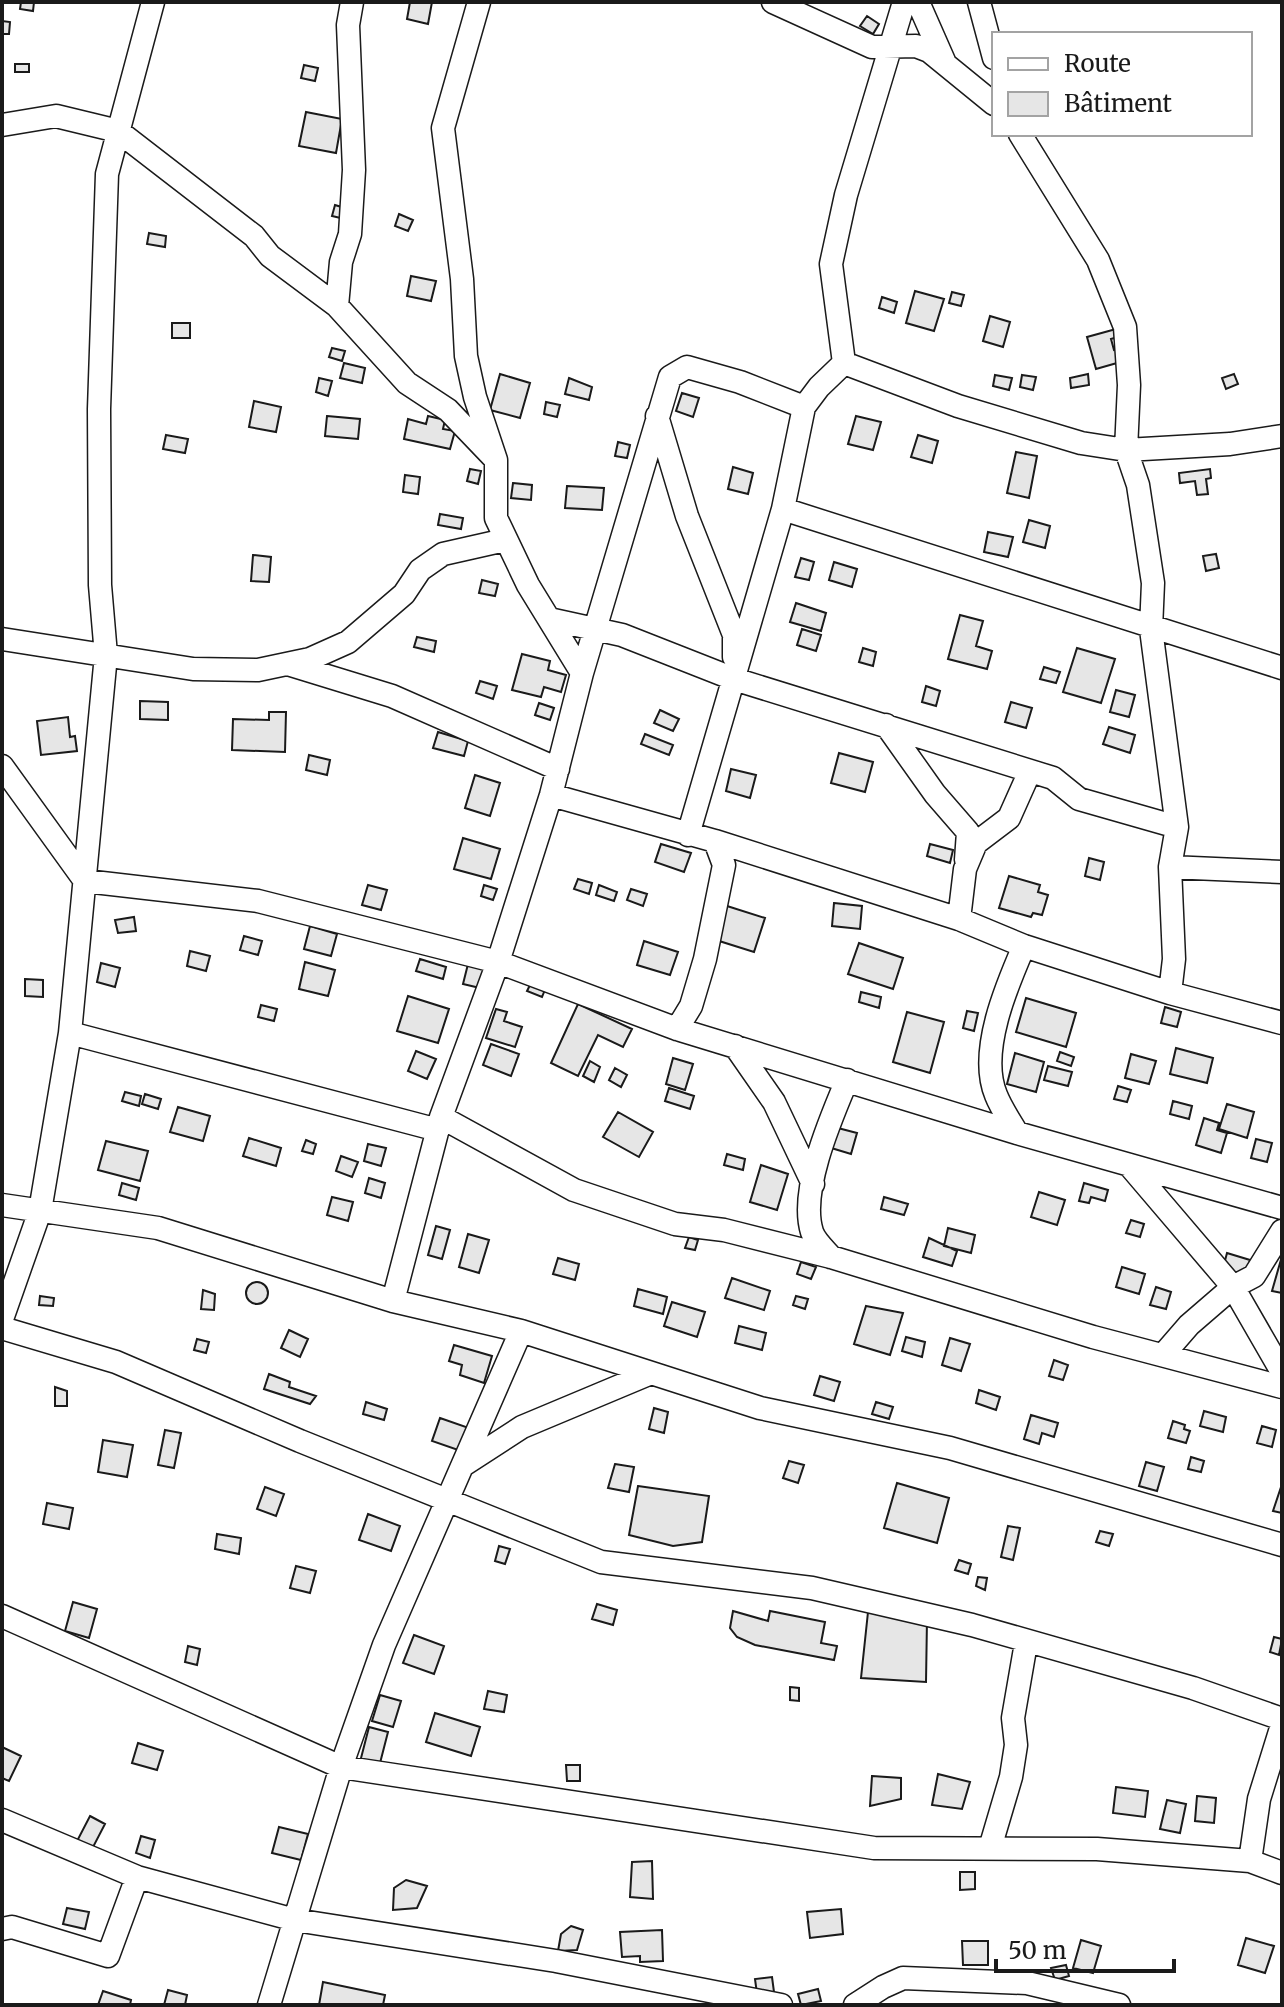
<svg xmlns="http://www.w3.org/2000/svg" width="1284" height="2007" viewBox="0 0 1284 2007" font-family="Merriweather,serif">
<rect width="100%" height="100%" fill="#fff"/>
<!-- building -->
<path fill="#e6e6e6" stroke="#1a1a1a" stroke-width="2" d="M21,2H34L33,11L20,9Z
M410,2H432L428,24L407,19Z
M867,16L879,24L873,34L860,26Z
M2,21L10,22L9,34H2Z
M15,64H29V72H15Z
M304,65L318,68L315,81L301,78Z
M306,112L342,119L336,153L299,146Z
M335,205L348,209L345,219L332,216Z
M399,214L413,220L408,231L395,226Z
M149,233L166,236L165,247L147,244Z
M411,276L436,281L431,301L407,296Z
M915,291L944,299L934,331L906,323Z
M952,292L964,295L961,306L949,303Z
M882,297L897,302L894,313L879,308Z
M990,316L1010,322L1003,347L983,341Z
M172,323H190V338H172Z
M1116,329L1118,337L1111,339L1114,350L1121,348L1124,361L1096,369L1087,337Z
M332,348L345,351L342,361L329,357Z
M344,363L365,368L362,383L340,378Z
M500,374L530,383L520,418L490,410Z
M1088,374L1089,385L1071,388L1070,378Z
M1234,374L1238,384L1226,389L1222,378Z
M995,375L1012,378L1009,390L993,386Z
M1022,375L1036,377L1033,390L1020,387Z
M319,378L332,381L328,396L316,392Z
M569,378L592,387L589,400L565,394Z
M682,393L699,398L693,417L676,411Z
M254,401L281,407L276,432L249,427Z
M546,402L560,405L557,417L544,414Z
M327,416L360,419L358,439L325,436Z
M428,416L445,420L443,429L455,431L450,449L404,439L408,419L426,424Z
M856,416L881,422L873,450L848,444Z
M166,435L188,439L185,453L163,449Z
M918,435L938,441L932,463L911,457Z
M618,442L630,445L627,458L615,456Z
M1016,452L1037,456L1029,498L1007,493Z
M733,467L753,473L748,494L728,489Z
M470,469L481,471L478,484L467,481Z
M1210,469L1211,478L1206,479L1208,494L1197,495L1195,481L1180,483L1179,473Z
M405,475L420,477L418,494L403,492Z
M513,483L532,485L531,500L511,498Z
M567,486L604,488L602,510L565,508Z
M440,514L463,518L461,529L438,525Z
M1029,520L1050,526L1045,548L1023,542Z
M988,532L1013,537L1008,557L984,552Z
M1216,554L1219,568L1206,571L1203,556Z
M253,555L271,557L269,582L251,581Z
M801,558L814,562L809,580L795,577Z
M834,562L857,569L852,587L829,580Z
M482,580L498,584L495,596L479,593Z
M796,603L826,613L821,631L790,622Z
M960,615L983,621L976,646L992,651L987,669L948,659Z
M802,629L821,635L816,651L797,645Z
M417,637L436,641L434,652L414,647Z
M863,648L876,652L873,666L859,662Z
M1077,648L1115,659L1101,703L1063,692Z
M522,654L550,661L548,670L566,675L561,692L544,687L541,697L512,690Z
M1044,667L1060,672L1056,683L1040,679Z
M480,681L497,686L493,699L476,693Z
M926,686L940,691L936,706L922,702Z
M1116,690L1135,695L1129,717L1110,712Z
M140,701L168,702V720L140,719Z
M1011,702L1032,708L1026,728L1005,722Z
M539,703L554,708L550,720L535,715Z
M660,710L679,719L673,731L654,723Z
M269,712H286L285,752L232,750L233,719L269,720Z
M68,717L70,737L75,736L77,751L41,755L37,721Z
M1109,727L1135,735L1130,753L1103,744Z
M438,732L468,741L464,756L433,748Z
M645,734L673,745L669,755L641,744Z
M839,753L873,762L865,792L831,783Z
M309,755L330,760L327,775L306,770Z
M731,769L756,775L750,798L726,791Z
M475,775L500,783L490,816L465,808Z
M463,838L500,849L491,879L454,869Z
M661,844L691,853L684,872L655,862Z
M930,844L953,850L950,863L927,856Z
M1089,858L1104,862L1100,880L1085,876Z
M1009,876L1040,885L1038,892L1048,895L1042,915L1033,913L1031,917L999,908Z
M578,879L592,883L589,894L574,889Z
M368,885L387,890L381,910L362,905Z
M484,885L497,889L493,900L481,896Z
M599,885L617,892L614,901L596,895Z
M631,889L647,894L643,906L627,900Z
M834,903L862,906L860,929L832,926Z
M727,906L765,918L754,952L716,940Z
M134,917L136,931L118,933L115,920Z
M310,926L337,934L331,956L304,949Z
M244,936L262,941L258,955L240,950Z
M644,941L678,952L670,975L637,965Z
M859,943L903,958L893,989L848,974Z
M190,951L210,956L206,971L187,966Z
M420,959L446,967L443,979L416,971Z
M305,962L335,970L328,996L299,989Z
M101,963L120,968L115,987L97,982Z
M468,964L485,969L480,988L463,984Z
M25,979L43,980V997L25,996Z
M532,981L546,987L542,997L527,991Z
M861,992L881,997L879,1008L859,1002Z
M408,996L449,1009L438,1043L397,1031Z
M1026,998L1076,1013L1066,1047L1016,1032Z
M578,1004L632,1029L623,1047L598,1035L578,1076L551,1063Z
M261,1005L277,1009L274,1021L258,1017Z
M1165,1007L1181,1012L1177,1027L1161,1023Z
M496,1009L507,1012L504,1021L522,1027L515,1047L486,1038Z
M967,1011L978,1013L974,1031L963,1028Z
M907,1012L944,1022L930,1073L893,1062Z
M491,1044L519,1054L511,1076L483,1065Z
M1176,1048L1213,1058L1207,1083L1170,1074Z
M416,1051L436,1059L427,1079L408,1071Z
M1060,1052L1074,1057L1071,1066L1057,1061Z
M1015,1053L1044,1062L1036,1092L1007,1084Z
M1131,1054L1156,1061L1149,1084L1125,1078Z
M673,1058L693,1064L685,1090L666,1084Z
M590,1061L600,1067L594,1082L583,1076Z
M1048,1066L1072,1072L1068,1086L1044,1080Z
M615,1068L627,1075L621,1087L609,1080Z
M1118,1086L1131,1090L1127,1102L1114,1099Z
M669,1088L694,1096L690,1109L665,1101Z
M125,1092L141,1096L139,1106L122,1101Z
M145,1094L161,1099L158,1109L142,1104Z
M1173,1101L1192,1106L1189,1119L1170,1114Z
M1227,1104L1254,1112L1247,1138L1219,1129Z
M178,1107L210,1116L203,1141L170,1132Z
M618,1112L653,1132L639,1157L603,1137Z
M1204,1118L1219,1123L1217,1130L1227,1133L1221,1153L1196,1145Z
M834,1127L857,1133L851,1154L828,1147Z
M249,1138L281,1148L276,1166L243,1156Z
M1256,1139L1272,1143L1267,1162L1251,1158Z
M306,1140L316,1144L313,1154L302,1151Z
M106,1141L148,1151L140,1181L98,1170Z
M368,1144L386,1148L381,1166L364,1161Z
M727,1154L745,1159L743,1170L724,1165Z
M341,1156L358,1162L352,1177L336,1171Z
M761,1165L788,1174L777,1210L750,1202Z
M369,1178L385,1183L381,1198L365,1193Z
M122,1183L139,1188L136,1200L119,1195Z
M1084,1183L1108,1190L1105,1201L1091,1197L1089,1203L1079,1201Z
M1039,1192L1065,1200L1057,1225L1031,1217Z
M332,1197L353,1202L348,1221L327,1215Z
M884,1197L908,1204L904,1215L881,1209Z
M1131,1220L1144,1224L1140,1237L1126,1233Z
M436,1226L450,1230L442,1259L428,1255Z
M948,1228L975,1235L971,1253L944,1246Z
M468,1234L489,1240L479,1273L459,1267Z
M689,1237L698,1240L695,1250L685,1248Z
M929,1238L957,1251L952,1266L923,1257Z
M1227,1253L1250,1260L1245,1279L1222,1272Z
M1282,1256V1293L1272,1291Z
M558,1258L579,1264L575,1280L553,1274Z
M801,1262L816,1267L811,1279L797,1274Z
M1122,1267L1145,1274L1139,1294L1116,1287Z
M732,1278L770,1291L764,1310L725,1298Z
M246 1293a11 11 0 1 1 22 0a11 11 0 1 1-22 0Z
M1156,1287L1171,1292L1166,1309L1150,1305Z
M638,1289L667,1297L663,1314L634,1306Z
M203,1290L215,1294L214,1310L201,1309Z
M40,1296L54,1298L53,1306L39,1305Z
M796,1296L808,1299L805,1309L793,1305Z
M672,1302L705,1312L697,1337L664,1326Z
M866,1306L903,1313L890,1355L854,1344Z
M739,1326L766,1333L762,1350L735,1343Z
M289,1330L308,1339L300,1357L281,1348Z
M906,1337L925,1342L922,1357L902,1351Z
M950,1338L970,1344L961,1371L942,1365Z
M197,1339L209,1342L206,1353L194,1350Z
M454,1345L492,1356L484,1383L460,1375L462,1365L449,1361Z
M1054,1360L1068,1365L1063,1380L1049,1376Z
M269,1374L290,1382L289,1387L316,1396L310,1404L264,1389Z
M820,1376L840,1382L834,1401L814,1395Z
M55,1387L67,1391V1406H55Z
M979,1390L1000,1397L996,1410L976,1403Z
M366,1402L387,1409L384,1420L363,1414Z
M876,1402L893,1407L889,1419L872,1414Z
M654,1408L668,1412L664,1433L649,1429Z
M1204,1411L1226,1417L1223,1432L1200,1426Z
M1031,1415L1058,1423L1054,1437L1042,1433L1039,1444L1024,1439Z
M440,1418L469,1428L461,1451L432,1441Z
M1173,1421L1185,1425L1184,1429L1190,1431L1186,1443L1168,1438Z
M1262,1426L1276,1430L1272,1447L1257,1443Z
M165,1430L181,1433L174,1468L158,1465Z
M103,1440L133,1445L127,1477L98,1472Z
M1191,1457L1204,1461L1201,1472L1188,1469Z
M789,1461L804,1465L798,1483L783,1478Z
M1146,1462L1164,1467L1157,1491L1139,1486Z
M615,1464L634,1467L629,1492L608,1488Z
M897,1483L949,1498L937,1543L884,1528Z
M1282,1484V1513L1273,1511Z
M638,1486L709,1496L702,1542L673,1546L629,1535Z
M265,1487L284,1494L276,1516L257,1509Z
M47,1503L73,1508L69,1529L43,1524Z
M368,1514L400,1526L391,1551L359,1540Z
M1008,1526L1020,1528L1013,1560L1001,1557Z
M1100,1531L1113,1534L1109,1546L1096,1542Z
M217,1534L241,1538L239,1554L215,1549Z
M499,1546L510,1549L505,1564L495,1561Z
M959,1560L971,1564L968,1574L955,1570Z
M296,1566L316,1571L310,1593L290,1588Z
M978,1577L987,1578L985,1590L976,1586Z
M73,1602L97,1609L89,1638L65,1631Z
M597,1604L617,1610L613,1625L592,1619Z
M733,1611L768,1621L770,1611L825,1622L821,1643L837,1646L834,1660L755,1645L737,1637L730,1628Z
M868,1612L927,1619L926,1682L861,1678Z
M414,1635L444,1646L434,1674L403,1663Z
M1274,1637L1282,1639L1279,1655L1270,1652Z
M188,1646L200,1649L197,1665L185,1662Z
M790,1687L799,1688V1701L790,1700Z
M488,1691L507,1695L504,1712L484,1709Z
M380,1695L401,1701L393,1727L372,1721Z
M435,1713L480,1727L471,1756L426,1742Z
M369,1727L388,1732L379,1767L360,1762Z
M138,1743L163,1751L157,1770L132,1763Z
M2,1747L21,1756L9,1781L2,1778Z
M566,1765H580V1781H567Z
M938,1774L970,1782L962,1809L932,1805Z
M872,1776L901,1778V1799L870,1806Z
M1116,1787L1148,1791L1145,1817L1113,1813Z
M1197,1796L1216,1798L1214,1823L1195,1821Z
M1167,1800L1186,1804L1180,1833L1160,1829Z
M90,1816L105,1824L91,1851L76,1843Z
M279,1827L308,1834L301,1860L272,1853Z
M141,1836L155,1840L150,1858L136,1853Z
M652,1861L653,1899L630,1897L632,1862Z
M960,1872H975V1889L960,1890Z
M406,1880L427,1886L417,1908L393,1910L394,1888Z
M67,1908L89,1912L85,1929L63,1924Z
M841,1909L843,1934L810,1938L807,1912Z
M571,1926L583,1930L577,1950L558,1951L561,1934Z
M662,1930L663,1961L640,1962V1956L622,1957L620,1932Z
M1246,1938L1274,1946L1265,1973L1238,1965Z
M1081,1940L1101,1946L1093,1973L1073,1968Z
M962,1941H988V1965H963Z
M1066,1965L1069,1976L1055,1980L1051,1968Z
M772,1977L774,1992L757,1994L755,1979Z
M323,1982L385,1995L383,2005H319Z
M818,1989L821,2001L801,2005L798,1994Z
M168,1990L187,1995L185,2005H164Z
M103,1991L131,2000L130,2005H98Z"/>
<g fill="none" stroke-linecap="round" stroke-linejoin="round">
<!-- minor casing -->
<g stroke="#1a1a1a" stroke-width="25">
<path id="minor" d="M479,2L443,128L462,279L466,356L475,397L496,460V518L528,585L582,673
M773,2L872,47L916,46L929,51L994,104
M918,2L944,61
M979,2L994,58
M2,125L56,116L118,131L254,236L270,256L337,306L407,383L448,410L493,457
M1020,134L1098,260L1125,327L1129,385L1126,450L1138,485L1153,583L1151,629L1177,827L1170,867L1174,959L1170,993
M337,306L341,262L350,234L354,170L348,25L352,2
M844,363L958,406L1081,443L1126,450L1230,444L1282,436
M844,363L831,264L846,195L904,2
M657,416L687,516L734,635V657
M783,509L1282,668
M549,619L622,635L734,679L1053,778L1079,799L1177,827
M2,639L193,669L258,670L310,659L348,642L404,594L420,570L443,554L505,540
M291,665L392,696L558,769
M886,725L935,794L968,832L966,860
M2,766L85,881L258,901L498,962L677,1029L1017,1133L1282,1208
M551,795L715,841L959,919L1024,946L1170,993L1282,1023
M688,835L783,509L804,407L819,387L844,363
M1170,867L1282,872
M959,919L965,869L976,843L1009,818L1030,771
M677,1029L691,1006L705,959L724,865L715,841
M70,1033L438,1130
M735,1046L774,1102L813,1184
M441,1117L574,1190L675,1224L724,1230L831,1257L1093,1337L1282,1387
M1017,1133C1010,1121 1001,1108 996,1095C978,1052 1007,985 1024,946
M1129,1165L1233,1287L1282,1372
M2,1205L158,1228L393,1301L521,1331L760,1408L950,1448L1282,1545
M831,1257C825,1250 815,1241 812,1232C799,1191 831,1118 847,1080
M393,1301L441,1117L498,962L551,795L582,673L670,377L687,367L740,382L804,407
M2,1319L40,1211L70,1033L106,655L100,585L99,409L107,174L153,2
M2,1328L116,1362L300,1441L601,1562L812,1588L972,1625L1193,1688L1282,1719
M1163,1355L1189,1325L1233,1287L1254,1276L1282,1231
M465,1464L522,1427L651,1373
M2,1616L341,1767L874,1848L1097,1849L1250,1861L1282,1873
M2,1820L137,1877L295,1920L556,1961L781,2005
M990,1848L1011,1777L1016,1745L1013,1718L1026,1643
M1250,1861L1259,1799L1282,1725
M2,1929L12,1927L108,1956L137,1877
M269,2005L341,1767L384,1645L521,1331
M855,2005L883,1987L903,1978L1027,1983L1119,2005"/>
</g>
<!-- minor -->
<use href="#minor" stroke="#fff" stroke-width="22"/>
</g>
<!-- border -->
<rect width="1284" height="2007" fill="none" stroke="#1a1a1a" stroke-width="8"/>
<!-- legend -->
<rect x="992" y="32" width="260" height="104" fill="#ffffff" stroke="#a3a3a3" stroke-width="2"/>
<rect x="1008" y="58" width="40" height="12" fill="#ffffff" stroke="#a3a3a3" stroke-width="2"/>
<text x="1064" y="72" font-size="24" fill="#1a1a1a">Route</text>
<rect x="1008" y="92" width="40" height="24" fill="#e6e6e6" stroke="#a3a3a3" stroke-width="2"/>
<text x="1064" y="112" font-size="24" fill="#1a1a1a">Bâtiment</text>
<!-- scale -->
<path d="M996 1959v12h178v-12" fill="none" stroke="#1a1a1a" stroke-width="4"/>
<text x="1008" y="1959" font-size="24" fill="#1a1a1a" stroke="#ffffff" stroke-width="6" paint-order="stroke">50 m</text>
</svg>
